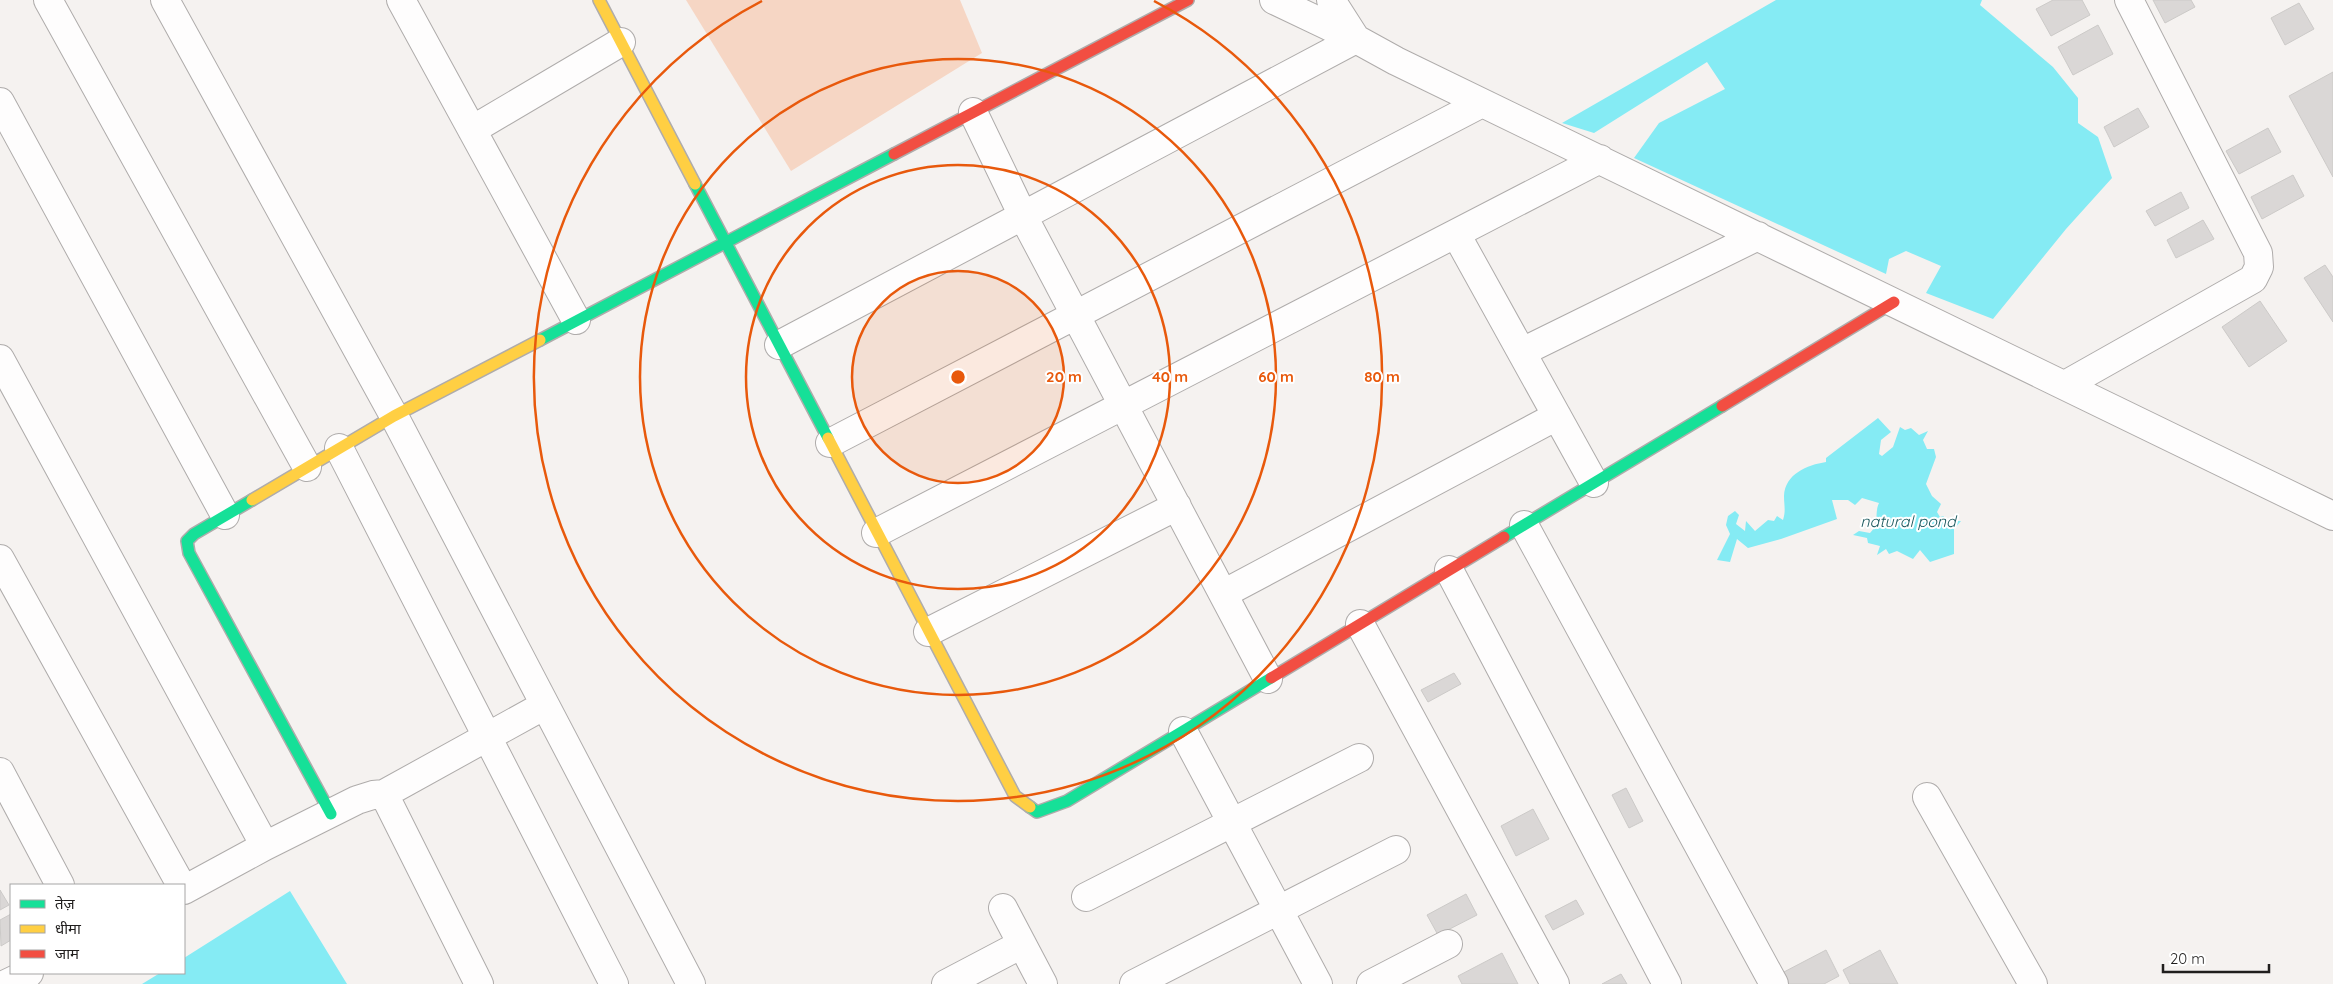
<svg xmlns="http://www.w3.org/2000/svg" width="2333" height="984" viewBox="0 0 2333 984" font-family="Quicksand,'Noto Sans Devanagari',sans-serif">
<rect width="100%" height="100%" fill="#f5f2f0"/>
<!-- green -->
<path fill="#f6d6c4" d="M686,0H960L982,53L791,171Z"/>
<!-- water -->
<path fill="#85ebf4" d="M1776,0H1982L1980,5L2053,67L2078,98V123L2098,137L2112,178L2066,229L1993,319L1926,293L1941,266L1906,251L1889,259L1886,274L1634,158L1659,123L1725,89L1707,62L1594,133L1562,123Z
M1878,418L1891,432L1881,440L1879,454L1882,456L1893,447L1900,427L1905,430L1911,428L1919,435L1928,431L1923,440L1927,449H1934L1936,457L1926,484L1932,496L1941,504L1937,512L1940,517L1944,516L1942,522L1948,528L1953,526L1954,521H1961L1954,529V554L1930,562L1920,550L1913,559L1897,551L1889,554L1886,549L1877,555L1880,546L1868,543L1867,538L1853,535L1859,531L1870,533C1880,524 1874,513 1879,503L1862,498L1855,505L1848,500H1832L1837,519L1781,539L1748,548L1737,539L1730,562L1717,560L1730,534L1726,525L1728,516L1735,511L1739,515L1736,524L1745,531L1746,521L1755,531L1768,520L1774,521L1777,516L1783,520C1786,511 1784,505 1784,496C1785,474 1807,465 1826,462V458Z
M290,891L347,984H142L160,973H184V958Z"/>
<!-- building -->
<path fill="#dad7d6" stroke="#cccac8" d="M2053,0H2082L2090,15L2051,36L2036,9Z
M2153,0H2191L2195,7L2165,23Z
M2299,3L2314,29L2285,45L2271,18Z
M2098,25L2113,54L2073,75L2058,47Z
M2333,72V177L2289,96Z
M2138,108L2149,127L2114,147L2104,127Z
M2268,128L2281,152L2239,174L2226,151Z
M2293,175L2304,196L2262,219L2251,197Z
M2181,192L2189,208L2155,226L2146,211Z
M2203,220L2214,239L2176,258L2167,240Z
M2325,265L2333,277V322L2304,278Z
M2260,301L2287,341L2249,367L2222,327Z
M1454,673L1461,684L1428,702L1421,690Z
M1626,788L1643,821L1629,828L1612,795Z
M1533,809L1549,839L1516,856L1501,826Z
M0,890L9,905L0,910Z
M1466,894L1477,915L1438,935L1427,915Z
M1576,900L1584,914L1553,930L1545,916Z
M11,914V940L1,946L0,920Z
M1826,950L1839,976L1824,984H1787L1782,973Z
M1880,950L1898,984H1850L1843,970Z
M1502,953L1518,984H1462L1458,976Z
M1621,974L1627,984H1602Z"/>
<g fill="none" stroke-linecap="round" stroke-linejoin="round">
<!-- street casing -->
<g stroke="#afacab" stroke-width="30">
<path id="street" d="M48,0L307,467
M165,0L394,416L691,984
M401,0L576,320
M1274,0L1356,39
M1331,0L1356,39L1396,61L2333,516
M0,102L225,515
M973,112L1023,216L1268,679
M472,130L621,42
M1456,234L1594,483
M779,345L1356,39
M1522,352L1758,236
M0,359L265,846
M2065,385L2253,279L2259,267L2258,253L2129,0
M830,443L1482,103
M339,448L614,984
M1524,525L1774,984
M876,533L1600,159
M0,559L181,885
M1449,570L1667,984
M1223,594L1557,416
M1360,624L1555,984
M928,632L1177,506
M1183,731L1318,984
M0,772L60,885
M384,794L545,705
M1927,797L2033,984
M184,890L265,846L357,800L373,795L384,794L479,984
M1086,897L1359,758
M1003,908L1043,984
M6,984L29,973
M946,984L1022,944
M1134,984L1396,850
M1371,984L1448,944"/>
</g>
<!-- fast casing -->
<g stroke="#afacab" stroke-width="14">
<path id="fast" d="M695,184L828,438
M540,340L894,154
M252,500L194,534L187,541L189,553L331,814
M1504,537L1722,406
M1030,807L1037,812L1067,801L1271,678"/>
</g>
<!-- slow casing -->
<g stroke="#afacab" stroke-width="14">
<path id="slow" d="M599,0L695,184
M828,438L1015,796L1030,807
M252,500L394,416L540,340"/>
</g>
<!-- jam casing -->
<g stroke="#afacab" stroke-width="14">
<path id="jam" d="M894,154L1188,0
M1722,406L1894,302
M1271,678L1504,537"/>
</g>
<!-- street -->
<use href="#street" stroke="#fefdfd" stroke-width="28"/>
<!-- fast -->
<use href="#fast" stroke="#16e098" stroke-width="11"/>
<!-- slow -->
<use href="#slow" stroke="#ffcf43" stroke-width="11"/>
<!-- jam -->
<use href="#jam" stroke="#f24e42" stroke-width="11"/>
</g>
<!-- distance rings -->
<circle cx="958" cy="377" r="106" fill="#e8590c" fill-opacity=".12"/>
<g fill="none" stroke="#e8590c" stroke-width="2.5">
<circle cx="958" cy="377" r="106"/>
<circle cx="958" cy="377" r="212"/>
<circle cx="958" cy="377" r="318"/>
<path d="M1154 1A424 424 0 1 1 762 1"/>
</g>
<g text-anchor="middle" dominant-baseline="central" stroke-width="4" stroke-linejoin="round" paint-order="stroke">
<!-- water labels -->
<g font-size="16" font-style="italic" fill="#19575c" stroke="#fff">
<text x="1908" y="521">natural pond</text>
</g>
</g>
<circle cx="958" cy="377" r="8" fill="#e8590c" stroke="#fff" stroke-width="2.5"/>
<g font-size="15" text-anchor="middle" font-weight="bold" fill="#e8590c" stroke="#fff" stroke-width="4" stroke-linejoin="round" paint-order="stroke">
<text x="1064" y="382">20 m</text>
<text x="1170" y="382">40 m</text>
<text x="1276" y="382">60 m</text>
<text x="1382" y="382">80 m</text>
</g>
<!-- legend -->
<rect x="10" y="884" width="175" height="90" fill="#ffffff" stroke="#a6a5a5"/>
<rect x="20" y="900" width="25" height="8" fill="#16e098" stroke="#a6a5a5"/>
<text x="55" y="909" font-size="15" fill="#201e1d">तेज़</text>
<rect x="20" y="925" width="25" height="8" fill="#ffcf43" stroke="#a6a5a5"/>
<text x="55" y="934" font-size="15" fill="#201e1d">धीमा</text>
<rect x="20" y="950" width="25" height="8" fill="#f24e42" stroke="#a6a5a5"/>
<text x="55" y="959" font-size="15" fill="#201e1d">जाम</text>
<!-- scale -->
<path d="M2163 964v8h106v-8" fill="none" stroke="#201e1d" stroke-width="2.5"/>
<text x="2170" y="964" font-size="15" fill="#201e1d" stroke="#ffffff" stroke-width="4" paint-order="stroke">20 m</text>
</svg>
